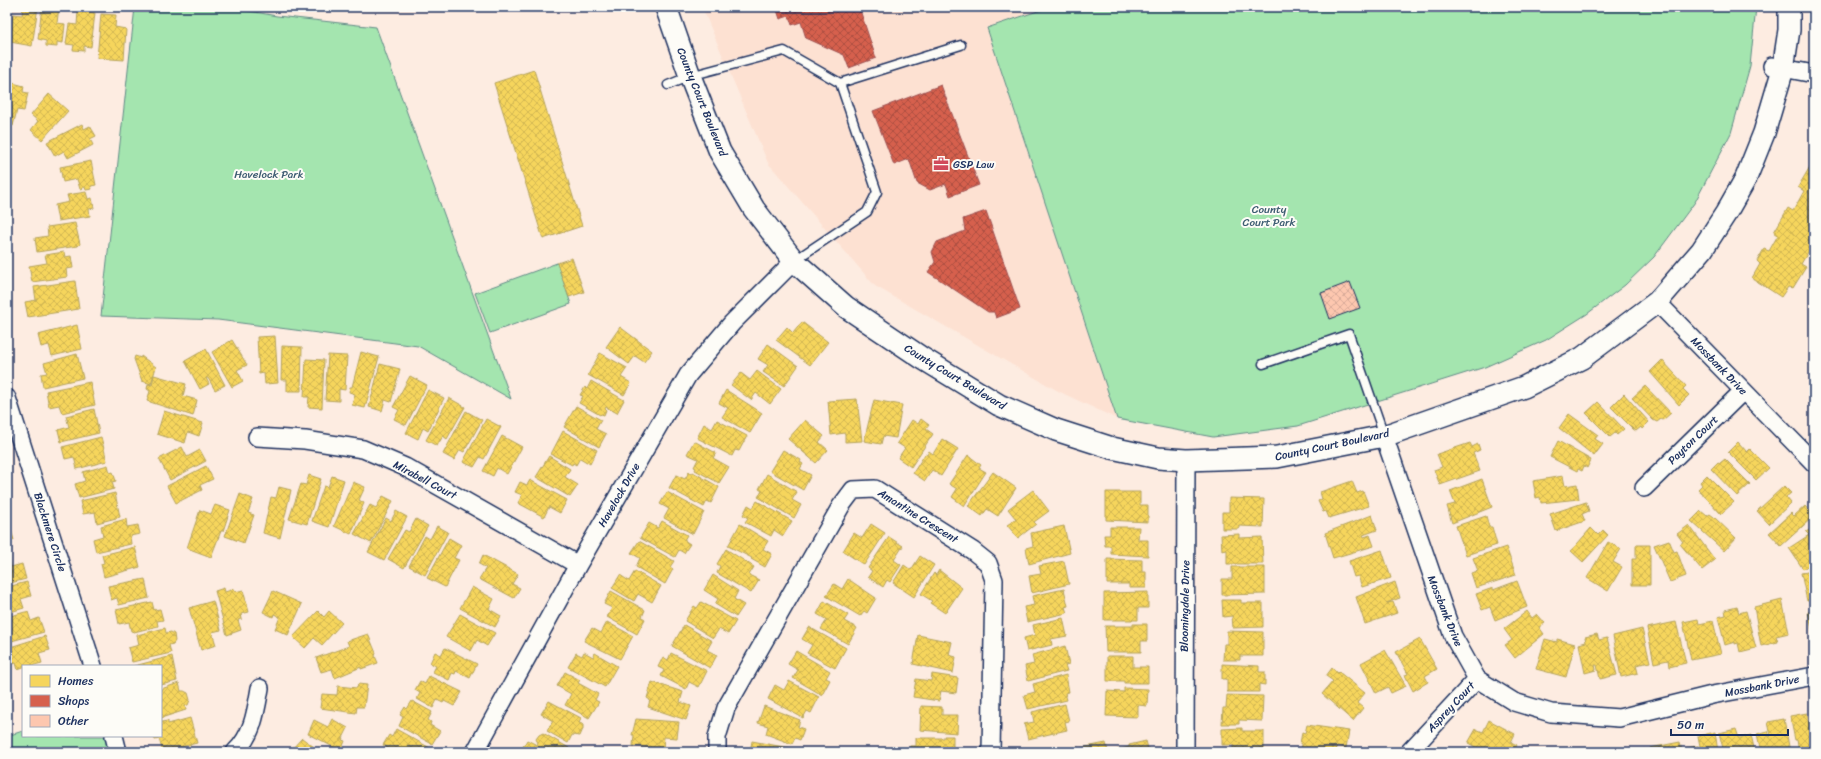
<svg xmlns="http://www.w3.org/2000/svg" width="1821" height="759" viewBox="0 0 1821 759" font-family="Sriracha,sans-serif">
<defs>
<pattern id="homes-cross-hatch" width="8" height="8" patternUnits="userSpaceOnUse"><rect width="8" height="8" fill="#f6d55c"/><path d="M0 0l8 8M0 8l8-8" fill="none" stroke="#d2b752"/></pattern>
<pattern id="shops-cross-hatch" width="8" height="8" patternUnits="userSpaceOnUse"><rect width="8" height="8" fill="#d6604d"/><path d="M0 0l8 8M0 8l8-8" fill="none" stroke="#ad5043"/></pattern>
<pattern id="building-cross-hatch" width="8" height="8" patternUnits="userSpaceOnUse"><rect width="8" height="8" fill="#fdc7af"/><path d="M0 0l8 8M0 8l8-8" fill="none" stroke="#d8ab99"/></pattern>
</defs>
<rect width="100%" height="100%" fill="#fdece1"/>
<filter id="ink" filterUnits="userSpaceOnUse"><feTurbulence type="fractalNoise" baseFrequency=".025" numOctaves="2"/><feDisplacementMap in="SourceGraphic" scale="8" xChannelSelector="R" yChannelSelector="G"/><feConvolveMatrix kernelMatrix="1 2 1 2 8 2 1 2 1" color-interpolation-filters="sRGB"/></filter>
<g filter="url(#ink)">
<!-- built -->
<path fill="#fde1d2" d="M702,7H1050L987,28L1117,419L1058,391L875,286L768,163Z"/>
<!-- park -->
<path fill="#a4e5af" stroke="#608a86" d="M135,7H227L277,16L376,27L511,399L418,346L218,320L101,316Z
M1050,7H1756L1750,66L1731,133L1695,202L1654,257L1625,285L1587,314L1546,340L1485,367L1298,426L1213,437L1117,419L987,28Z
M557,263L571,304L490,333L475,293Z
M23,731V736H107L111,752H7V736Z"/>
<!-- homes -->
<path fill="url(#homes-cross-hatch)" stroke="#b4a35d" d="M23,7H38L32,46L10,42L13,14L22,15Z
M42,7H59L57,23L65,24L63,43L57,42V47L46,46V41L38,39Z
M78,11L95,13L91,47L84,46V51L73,50L74,45L66,44L69,24L77,25Z
M101,14L116,15L115,27L126,29L124,60L97,58Z
M534,70L582,226L543,239L494,83Z
M13,83L24,86L23,92L28,93L24,111L17,110L13,126L7,125V89L12,90Z
M49,94L68,111L42,140L31,130L38,121L31,115Z
M82,124L84,129L90,126L96,136L90,139L93,145L68,158L64,151L55,156L47,142Z
M91,161L96,185L91,186L92,189L86,190L85,187L80,189L77,179L63,182L60,167Z
M1811,165L1814,167V242L1801,264L1806,267L1793,288L1788,287L1781,297L1752,278L1760,264L1757,261L1764,249L1769,251L1778,235L1774,232L1788,208L1793,211L1804,191L1798,187Z
M86,192L88,199L92,198L94,208L89,209L90,216L58,221L55,205L69,202L67,195Z
M75,223L80,244L78,246L37,252L35,238L48,236L47,227Z
M64,252L65,257L71,256L73,268L66,269L67,277L32,282L29,266L47,263L45,255Z
M572,258L584,292L569,297L557,263Z
M75,281L79,309L28,317L25,302L36,300L34,287Z
M802,322L828,342L810,365L776,340L787,327L793,333Z
M77,325L82,349L52,356L49,345L41,347L38,335Z
M620,327L652,351L644,362L635,356L629,364L606,347Z
M275,336L278,383L265,384L264,373L259,374L257,337Z
M232,340L247,365L237,370L243,381L232,387L212,352Z
M768,344L798,366L784,386L763,372L768,365L758,359Z
M282,346L302,347L301,391H287V380H281Z
M206,349L225,385L215,390L208,378H206L209,384L200,389L185,361Z
M361,352L379,357L365,408L352,405L355,394L349,392L350,387H352Z
M600,353L627,368L621,377L631,383L624,395L588,375Z
M77,354L83,378L43,387L41,374L47,373L44,363Z
M328,355L347,356L345,390L339,389V401L325,400Z
M135,356L141,358V356L156,367L151,384L142,381L134,359Z
M306,359L324,360L322,408L308,407L309,397H304Z
M1662,360L1686,386L1683,389L1689,395L1679,405L1650,372Z
M380,364L400,369L391,402L385,400L382,411L369,407Z
M757,371L781,389L770,404L756,393L751,400L731,385L741,373L750,380Z
M154,375L186,384L183,396L197,400L193,416L147,401L150,391L147,389L148,384L152,385Z
M410,376L427,385L406,425L394,419L399,410L393,407Z
M591,381L624,400L617,413L606,407L605,409L606,410L604,415L601,414L600,415L579,403L583,396L580,395L585,387L587,389Z
M90,382L95,405L62,413L59,405L49,407L46,391Z
M1645,386L1671,413L1663,420L1661,419L1657,422L1653,420L1632,398Z
M428,390L444,398L428,431L423,428L418,439L406,433Z
M726,390L762,413L750,433L722,417L728,408L719,403Z
M1624,394L1649,422L1642,429L1641,427L1636,431L1633,429L1611,407Z
M449,398L465,407L447,439L443,436L437,446L426,440Z
M857,399L862,441L845,442V433L831,435L828,401Z
M874,400L902,405L896,438L883,436L881,444L864,441Z
M1598,402L1624,429L1617,435L1615,433L1610,437L1586,413Z
M576,406L601,420L596,429L606,434L599,447L564,427Z
M94,409L99,433L61,442L58,430L69,427L66,416Z
M164,411L203,423L199,436L188,432L185,443L157,434Z
M466,411L482,420L464,452L460,450L454,460L443,454Z
M1569,414L1598,435L1595,439L1603,444L1594,456L1559,428Z
M486,419L501,427L484,459L480,457L474,467L463,462Z
M921,419L929,425L926,429L933,434L911,467L898,458L905,448L897,443L912,420L918,424Z
M717,420L747,436L739,451L735,450L732,456L697,438L704,424L712,429Z
M805,420L824,436L819,442L828,450L816,463L788,439Z
M563,431L597,450L590,464L580,458L576,465L573,463L572,465L551,454Z
M502,436L522,447L507,474L497,468L493,476L483,471Z
M101,437L107,461L77,469L74,457L65,459L62,447Z
M942,439L958,449L941,476L932,470L925,481L913,473L925,454L927,455L929,451L933,454Z
M694,441L716,453L713,458L729,467L719,483L695,470L696,468L694,467L698,459L687,454Z
M1558,441L1591,460L1587,468L1584,466L1582,471L1578,469L1577,471L1550,457Z
M1738,442L1747,452L1750,449L1769,468L1756,480L1728,452Z
M1470,443L1472,447L1478,444L1480,450L1473,453L1480,471L1440,485L1434,470L1442,467L1437,454Z
M182,447L187,457L200,450L206,461L170,480L159,459Z
M783,450L801,460L800,462L803,464L800,469L811,475L803,490L770,471Z
M968,455L981,465L979,468L986,472L964,506L952,497L957,489L949,484Z
M549,456L570,469L565,477L578,485L570,497L536,477Z
M1725,459L1750,484L1737,496L1711,469L1718,462L1720,463Z
M108,465L110,473L113,472L116,481L112,482L114,489L79,498L75,484L85,481L83,472Z
M206,466L213,479L200,485L202,490L176,503L167,486Z
M689,472L692,474L693,472L719,487L711,503L707,501L704,507L669,488L676,475L685,479Z
M993,472L1016,488L998,516L987,509L982,516L968,506Z
M767,474L797,492L792,500L801,505L794,518L758,497L762,491L759,489Z
M309,475L321,479L307,524L289,519L301,484L306,485Z
M1707,475L1734,502L1721,514L1698,489L1702,485L1700,482Z
M332,476L344,480L329,527L312,521L324,486L328,487Z
M1563,476L1565,486L1577,484L1579,499L1541,503L1540,497L1536,498L1533,481Z
M1482,479L1492,507L1452,523L1447,506L1455,504L1450,491Z
M530,480L567,500L560,513L549,507L544,517L518,503L522,495L515,492L520,482L527,485Z
M1352,481L1357,493L1363,491L1369,506L1329,518L1326,511L1323,512L1318,501L1322,499L1320,492Z
M353,482L365,487L359,500L364,503L351,534L334,526Z
M1784,486L1791,493L1786,497L1791,503L1769,524L1757,511Z
M279,487L291,490L280,538L263,533L271,497L276,498Z
M1033,490L1049,511L1034,522L1036,524L1018,538L1007,525L1016,519L1008,509Z
M667,492L704,512L693,534L664,518L669,509L660,504Z
M1106,492H1140V505H1148V522L1106,520Z
M115,493L120,517L97,523L95,512L83,514L80,501Z
M240,494L253,499L248,513L254,515L244,543L225,536Z
M383,496L393,501L371,543L354,534L370,505L376,508Z
M1229,498L1264,499L1263,527L1239,526V529H1222V512H1229Z
M757,501L792,521L783,536L774,530L771,536L745,522L748,518L743,515L748,505L753,508Z
M1586,502L1589,511L1582,514L1585,521L1556,531L1550,514Z
M215,505L230,510L223,531H221L211,557L187,548L200,510L211,514Z
M1805,506L1814,516L1781,546L1769,533L1791,513L1794,516Z
M396,511L407,517L384,560L368,552L386,518L391,521Z
M1701,511L1707,516L1710,514L1714,517L1736,538L1724,551L1691,521Z
M1372,515L1377,530L1363,535L1364,537L1370,535L1374,546L1333,558L1325,533Z
M1486,516L1489,527H1492L1497,545L1466,555L1456,526Z
M126,519L127,527L138,525L140,534L130,536L131,544L96,552L93,539L103,536L101,526Z
M416,519L428,526L404,568L388,559L405,530L409,532Z
M662,521L687,535L684,540L690,544L684,553L679,550L675,557L640,538L649,523L658,528Z
M740,524L768,541L763,549L772,554L765,567L751,559L752,558L728,546Z
M871,524L885,533L864,565L843,551L854,533L862,538Z
M1689,525L1715,560L1702,570L1680,544L1683,542L1677,534Z
M437,526L448,532L425,575L409,566L425,536L430,539Z
M1064,526L1070,553L1029,564L1026,548L1033,546L1031,533Z
M10,527L14,540L7,542V528Z
M1110,527H1139L1138,540H1148V556L1111,554V546H1105L1104,535H1110Z
M1814,527V562L1803,569L1789,548L1809,535L1806,532Z
M1591,528L1598,535L1603,530L1608,535L1583,562L1571,551Z
M1239,534V538L1262,537L1263,564H1227V550L1222,551L1221,535Z
M889,537L903,546L894,560L901,565L890,582L887,580L883,587L868,577L872,571L868,568Z
M449,538L461,545L454,558L459,560L445,587L427,578Z
M1669,540L1674,552L1677,551L1686,576L1670,582L1654,545Z
M639,541L674,561L670,567L673,569L665,584L636,567L640,558L631,553Z
M1608,542L1621,549L1613,562L1622,567L1608,591L1587,578Z
M1636,545H1650V585H1632V559H1636Z
M135,547L140,567L104,577L101,564L104,563L102,555Z
M1506,547L1516,575L1476,588L1471,573L1478,571L1473,558Z
M726,549L754,567L749,575L759,580L751,593L717,573L720,566L717,564Z
M1382,550L1391,578L1362,587L1358,576L1354,577L1349,561Z
M483,555L518,574L512,584L520,588L514,598L479,579L486,568L479,564Z
M920,556L934,565L914,597L893,583L904,565L911,570Z
M9,558L11,567L22,564L26,579L7,584V559Z
M1107,559L1142,560V572H1146V588H1129V584H1107Z
M1064,561L1069,584L1032,593L1029,576L1041,574L1039,566Z
M1232,567H1265V594L1222,595V579H1232Z
M939,570L962,588L945,613L930,603L932,601L921,594L934,573L936,575Z
M635,571L661,586L652,602L638,594L634,601L612,588L620,575L629,581Z
M1814,571V600L1807,601L1801,573Z
M713,575L738,591L734,599L744,605L736,617L715,604L718,599L704,590Z
M145,579L149,598L119,605L117,598L111,600L108,586Z
M848,579L876,598L867,613L864,611L860,616L826,596L834,584L842,589Z
M1517,581L1527,607L1495,620L1490,607L1482,610L1476,594L1493,588V590Z
M27,582L31,596L21,599L24,608L7,613V587Z
M1395,582L1400,598L1386,603L1393,602L1397,613L1365,624L1356,597Z
M472,587L494,599L489,609L501,616L495,627L460,608Z
M224,588L225,592L234,589L235,592L243,590L249,612L241,614L242,619L238,620L241,630L227,635L215,591Z
M1064,589L1068,606L1065,607L1067,613L1027,622L1024,607L1034,605L1032,596Z
M273,591L302,604L288,635L275,629L280,617L274,614L273,617L263,612Z
M611,591L645,610L642,617L645,619L637,634L607,617L612,608L604,604Z
M1148,592V608H1138V620H1104V593Z
M1222,600H1241V603H1263V627L1233,628L1232,616L1223,617Z
M1782,600L1789,633L1776,636L1778,642L1761,646L1754,607Z
M213,601L221,630L212,632L216,645L201,650L189,608Z
M824,601L848,615L844,621L857,628L848,644L821,629L827,620L817,614Z
M152,602L154,610L160,609L163,620L157,621L158,626L134,632L131,631L129,622L119,624L116,610Z
M701,602L736,621L728,634L719,629L713,638L685,621L694,606L697,608Z
M1737,607L1739,613L1746,611L1756,648L1740,652L1738,643L1735,644V642L1725,645L1718,617L1726,615L1725,610Z
M318,611L324,617L329,611L342,623L322,645L314,638L305,648L293,637Z
M1527,611L1532,618L1537,614L1545,623L1539,627L1544,634L1515,658L1505,645L1512,640L1504,629Z
M1814,611V637L1808,612Z
M25,612H28L31,621L39,618L44,632L8,642L7,617Z
M460,614L495,633L487,646L477,640L471,651L446,637Z
M1063,618L1067,636L1051,639L1052,645L1027,651L1024,638L1035,635L1033,625Z
M1698,619L1699,624L1713,621L1721,654L1691,660L1683,622Z
M607,622L633,636L620,659L584,641L592,628L601,633Z
M1676,622L1686,663L1669,667L1668,660L1654,663L1647,628Z
M1133,624H1147V641H1141V652H1106L1105,626H1133Z
M684,625L712,641L707,650L717,655L710,668L672,646Z
M809,627L846,648L835,668L807,653L812,645L802,639Z
M165,628L166,633L171,632L174,634L175,641L173,644L169,645L171,653L132,662L128,648L139,645L137,635Z
M1642,629L1650,662L1636,665L1638,673L1621,677L1613,636Z
M1227,631L1263,632V656H1240V660H1223L1224,644H1227Z
M368,634L376,653L375,656L378,663L361,669V667L335,678L332,669L321,672L316,658L349,646L347,641Z
M1597,634L1599,640L1607,638L1617,675L1600,679L1597,665H1595L1596,670L1585,673L1579,644L1586,642L1585,637Z
M918,635L952,642L949,655L956,657L953,673L913,664Z
M45,636L50,650L39,653L42,663L31,666H23V668L18,670L16,663L12,664L9,655H7V648Z
M1420,639L1437,669L1425,676L1428,682L1413,691L1405,675L1408,674L1396,652Z
M1545,639L1557,642V639L1575,644L1566,677L1536,669Z
M1065,646L1069,664L1065,665L1067,671L1028,681L1025,666L1034,664L1032,655Z
M445,648L477,664L470,678L456,671L455,674L452,673L449,680L433,672L436,666L430,663L435,652L441,655Z
M1385,650L1406,686L1391,693L1388,687L1376,693L1361,663Z
M796,651L830,671L826,678L830,680L822,695L793,678L798,670L788,664Z
M584,652L593,657L595,653L617,666L605,687L568,667L576,653L582,656Z
M671,653L707,671L699,687L689,682L686,689L661,676L664,670L658,667L663,657L668,660Z
M172,656L177,681L161,685V666H134Z
M1107,656H1133V667H1148V683H1124V681H1107Z
M1222,664L1259,666V672H1265V685L1259,684V692H1227V679H1222Z
M1332,668L1338,673L1339,672L1365,693L1357,703L1363,708L1353,721L1322,694L1333,681L1326,676Z
M565,672L580,680L578,683L598,694L595,700L599,702L589,718L565,705L571,694L557,686Z
M932,674L958,678L956,693L941,691L939,701L913,697L916,679L931,681Z
M1066,675L1069,692L1065,693L1067,700L1028,709L1024,695L1035,692L1033,684Z
M429,676L462,692L454,706L444,701L443,703L437,700L433,708L417,699L420,693L415,690L420,681L425,684Z
M789,681L819,697L811,713L807,711L803,718L768,699L775,685L784,690Z
M652,682L683,692L680,702L691,706L686,720L648,707L650,700L647,698Z
M179,683L181,691H184L188,693L190,700L188,705L185,706L186,710L161,718V689Z
M358,684L367,685L364,707H357L356,713L320,708L322,694L337,695L338,686L357,688Z
M1124,688L1148,689L1147,706L1138,705V717L1106,716L1107,691L1124,692Z
M1227,695L1263,696L1262,721L1239,720V724H1222L1223,708H1226Z
M412,701L432,712L428,720L431,722L430,725L440,731L432,744L399,726L403,717L400,715L405,707L407,709Z
M549,701L581,718L579,722L583,725V729L580,736L572,735L568,743L547,731L553,721L541,714Z
M1065,704L1069,721L1065,722L1067,730L1028,739L1024,724L1034,722L1032,712Z
M764,706L800,720L798,727L804,729L800,740L795,738L792,744L766,734L768,726L758,723Z
M921,706L942,707V715H958L957,733L920,730Z
M1807,713L1809,723L1814,722V752H1799L1797,740H1795L1790,716Z
M190,718L197,743L165,751L162,749L159,739L155,740L154,736H161V722L168,721V724Z
M332,719L348,728L342,740L345,741L341,751L308,734L314,720L328,727Z
M636,719L679,722L677,738L664,737L663,749L633,746L634,735H632Z
M1784,719L1790,752H1761L1757,734L1768,731L1770,737L1771,736L1768,722Z
M1489,720L1515,734L1511,742L1517,745L1513,752H1485L1468,743L1476,729L1483,732Z
M1307,725L1349,731L1346,748L1337,746L1336,752H1301L1302,744H1300L1302,732L1305,733Z
M1242,728V731H1264V752H1233V745H1222V729Z
M396,729L430,748L428,752H384L387,747L383,745L389,735L392,737Z
M1736,729L1739,738L1751,735L1755,752H1724L1719,733Z
M1715,732L1718,752H1688L1687,748L1698,746L1700,751H1701L1698,736Z
M543,733L569,748L567,752H520L527,740L537,745L538,743L536,739L539,735Z
M944,736H953V752H910V746H916V738H944Z
M302,738L314,747L312,749L316,752H293L291,750Z
M752,741L789,748L788,752H750Z
M1146,741L1149,752H1117V750L1129,747V745Z
M1680,742L1682,752H1651L1650,748Z
M1106,743L1108,752H1082L1081,748Z
M1078,747L1079,752H1056Z
M1645,749V752H1628Z"/>
<!-- shops -->
<path fill="url(#shops-cross-hatch)" stroke="#9e5152" d="M776,7H859L876,58L849,68L844,55L806,38L801,22L792,25L789,16L780,19Z
M941,85L979,185L950,196L946,184L930,190L917,183L909,159L894,165L873,111Z
M986,211L1020,309L996,318L994,312H988L928,272L935,262L932,252L937,242L965,231L963,219Z"/>
<!-- building -->
<path fill="url(#building-cross-hatch)" stroke="#1b2f5e" d="M1350,282L1360,308L1330,319L1321,293Z"/>
<g fill="none" stroke-linecap="round" stroke-linejoin="round">
<!-- service casing -->
<g stroke="#1b2f5e" stroke-width="11">
<path id="service" d="M668,85L690,76L784,51L840,83
M795,260L867,212L877,192L840,83L961,45
M1263,364L1349,334L1384,435"/>
</g>
<!-- minor casing -->
<g stroke="#1b2f5e" stroke-width="20">
<path id="minor" d="M1772,66L1814,74
M1657,302L1814,463
M7,398L93,666
M1384,436L1453,636L1477,679L1514,702L1551,713L1619,718L1712,695L1814,676
M257,437L305,440L363,449L405,467L578,565
M1644,488L1743,391
M114,736L118,752
M235,752C253,735 256,711 260,688
M475,752L578,565L688,375L732,323L794,261
M717,752V737L726,708L841,506L853,490L875,489L973,551L988,563L994,580L991,752
M1185,752L1186,460
M1409,752L1477,679"/>
</g>
<!-- tertiary casing -->
<g stroke="#1b2f5e" stroke-width="24">
<path id="tertiary" d="M666,7L690,76L720,152L754,209L794,261L846,307L922,358L999,405L1056,430L1112,448L1158,458L1186,460L1277,457L1384,436L1524,387L1582,358L1657,302L1702,250L1726,213L1746,178L1764,133L1783,69L1789,30V7"/>
</g>
<!-- service -->
<use href="#service" stroke="#fdfcf7" stroke-width="8"/>
<!-- minor -->
<use href="#minor" stroke="#fdfcf7" stroke-width="17"/>
<!-- tertiary -->
<use href="#tertiary" stroke="#fdfcf7" stroke-width="21"/>
</g>
</g>
<!-- icons -->
<defs>
<g id="office-bare" transform="scale(1.2)"><path d="M-6-3h4V-5.5h4V-3h4V5H-6ZM-1-4.5V-3h2v-1.5ZM-6 0V1H6V0Z" fill="#d1495b" stroke="#fdfcf7" stroke-width="2.5" paint-order="stroke"/></g>
</defs>
<g fill-rule="evenodd">
<use href="#office-bare" x="941" y="164"/>
</g>
<g text-anchor="middle" dominant-baseline="central" stroke-width="4" stroke-linejoin="round" paint-order="stroke">
<!-- street labels -->
<g font-size="11" fill="#1b2f5e" stroke="#fdfcf7">
<text transform="translate(702 102) rotate(68)">County Court Boulevard</text>
<text transform="translate(1719 366) rotate(46)">Mossbank Drive</text>
<text transform="translate(955 377) rotate(31)">County Court Boulevard</text>
<text transform="translate(1693 440) rotate(-44)">Payton Court</text>
<text transform="translate(1332 445) rotate(-12)">County Court Boulevard</text>
<text transform="translate(425 480) rotate(28)">Mirabell Court</text>
<text transform="translate(619 495) rotate(-60)">Havelock Drive</text>
<text transform="translate(918 516) rotate(32)">Amantine Crescent</text>
<text transform="translate(50 532) rotate(72)">Blackmere Circle</text>
<text transform="translate(1185 606) rotate(-89)">Bloomingdale Drive</text>
<text transform="translate(1445 611) rotate(68)">Mossbank Drive</text>
<text transform="translate(1762 686) rotate(-11)">Mossbank Drive</text>
<text transform="translate(1451 707) rotate(-47)">Asprey Court</text>
</g>
<!-- poi labels -->
<g font-size="11" fill="#1b2f5e" stroke="#fdfcf7" text-anchor="start">
<text x="953" y="164">GSP Law</text>
</g>
<!-- park labels -->
<g font-size="11" fill="#3d5c72" stroke="#fdfcf7">
<text x="269" y="174">Havelock Park</text>
<text x="1269" y="209">County<tspan x="1269" dy="13">Court Park</tspan></text>
</g>
</g>
<!-- margin -->
<rect width="1821" height="759" fill="none" stroke="#fdfcf7" stroke-width="24"/>
<rect x="12" y="12" width="1797" height="735" fill="none" stroke="#1b2f5e" stroke-width="1.5" filter="url(#ink)"/>
<!-- legend -->
<rect x="22" y="665" width="140" height="72" fill="#fdfcf7" stroke="#a3aaba"/>
<rect x="30" y="675" width="20" height="12" fill="#f6d55c" stroke="#a3aaba"/>
<text x="58" y="685" font-size="12" fill="#1b2f5e">Homes</text>
<rect x="30" y="695" width="20" height="12" fill="#d6604d" stroke="#a3aaba"/>
<text x="58" y="705" font-size="12" fill="#1b2f5e">Shops</text>
<rect x="30" y="715" width="20" height="12" fill="#fdc7af" stroke="#a3aaba"/>
<text x="58" y="725" font-size="12" fill="#1b2f5e">Other</text>
<!-- scale -->
<path d="M1671 729v6h117v-6" fill="none" stroke="#1b2f5e" stroke-width="2"/>
<text x="1677" y="729" font-size="12" fill="#1b2f5e" stroke="#fdfcf7" stroke-width="3" paint-order="stroke">50 m</text>
</svg>
